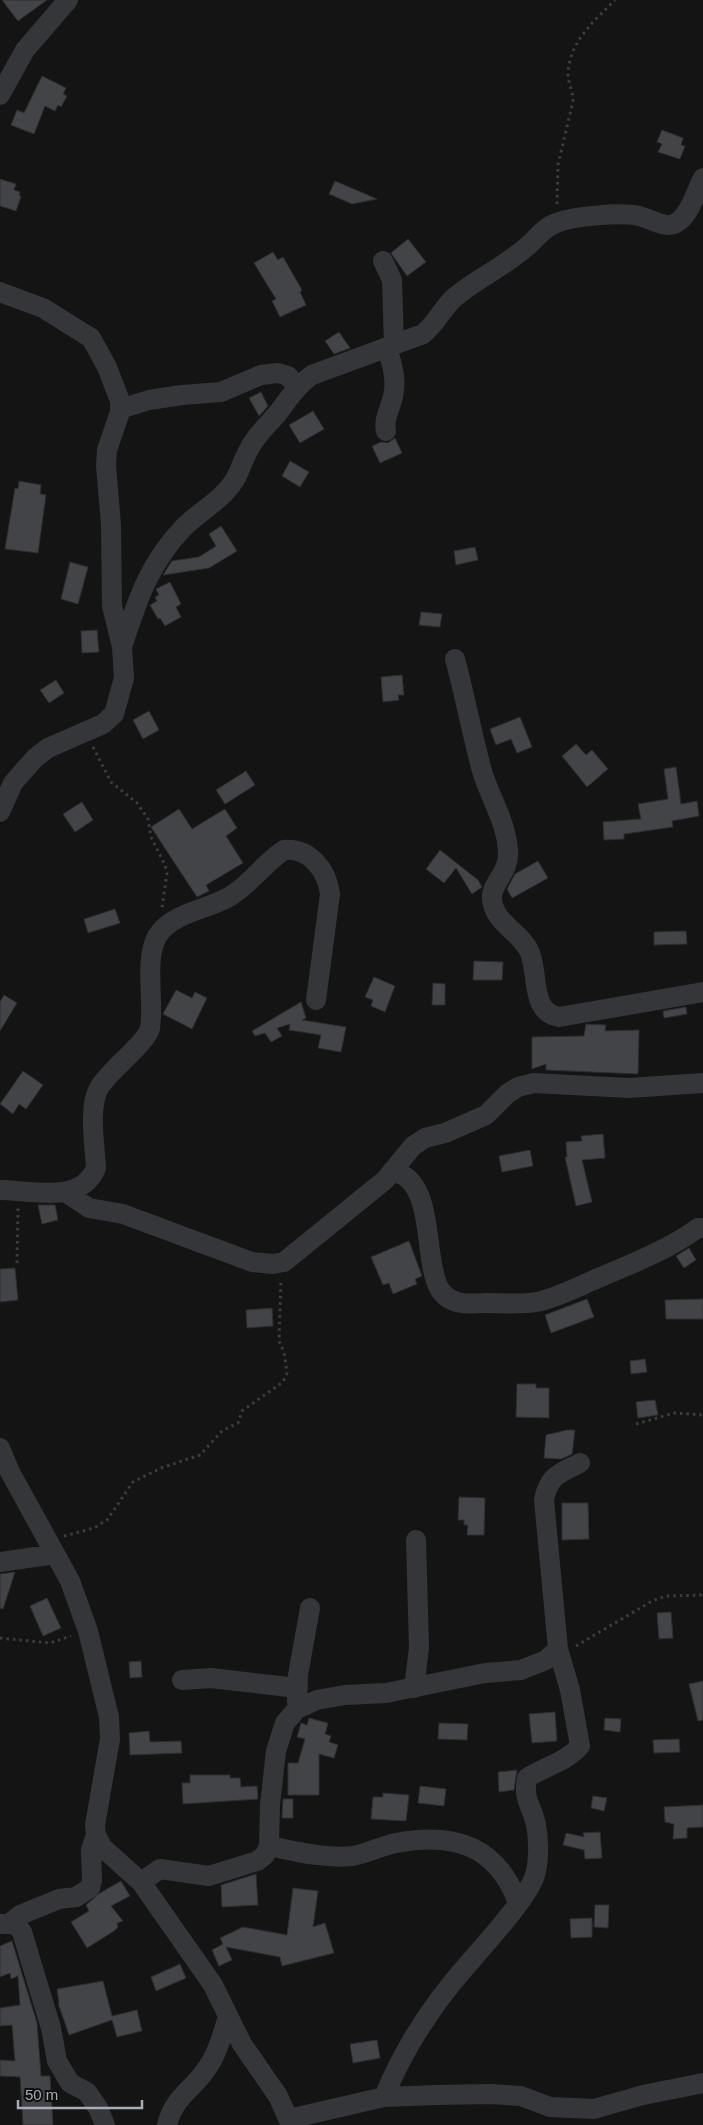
<svg xmlns="http://www.w3.org/2000/svg" width="703" height="2125" viewBox="0 0 703 2125" font-family="Arial,sans-serif">
<rect width="100%" height="100%" fill="#141415"/>
<!-- building -->
<path fill="#434448" stroke="#2e2e31" d="M2,0H47L18,21Z
M42,76L66,88L63,94L67,96L61,107L58,105L55,111L45,106L34,134L11,125L17,110L24,113Z
M662,130L683,138L681,145L685,146L680,159L658,152L662,144L657,142Z
M0,179L16,184L14,190L20,192L19,195L21,196L16,211L0,206Z
M335,181L377,199L352,204L329,194Z
M408,239L426,262L407,276L391,253Z
M273,252L278,260L283,257L302,290L300,292L306,305L280,317L272,301L276,299L254,263Z
M339,332L350,348L334,354L325,341Z
M261,392L268,406L259,416L249,398Z
M313,411L324,429L300,443L289,425Z
M395,438L402,453L380,463L372,446L381,442L388,443Z
M290,461L309,472L300,487L282,476Z
M19,481L41,485L40,494L46,495L38,553L5,549L15,488L18,489Z
M221,526L237,551L209,568L163,575L172,561L199,557L216,546L209,534Z
M475,547L478,560L456,565L454,551Z
M70,562L88,567L78,604L61,599Z
M170,582L181,604L176,607L181,617L165,626L160,618L158,619L150,605L157,601L155,597L159,595L156,589Z
M421,612L442,614L440,627L419,625Z
M97,630L99,652L82,653L81,631Z
M402,675L404,695H398L399,700L383,702L381,677Z
M56,680L64,693L49,703L40,690Z
M149,711L159,730L143,739L133,720Z
M520,717L532,747L517,753L511,739L496,745L490,729Z
M576,744L586,755L592,750L608,769L587,787L562,756Z
M676,767L681,804L697,801L699,816L672,821L673,827L624,834V839L604,840L603,822L641,819L638,804L668,799L664,769Z
M246,771L255,785L225,804L216,790Z
M82,802L93,820L75,832L63,814Z
M179,809L192,829L225,809L237,828L226,836L243,863L206,885L209,891L197,897L151,827Z
M440,850L478,880L482,887L472,894L456,868L444,883L426,869Z
M538,861L548,878L512,898L507,889L515,874Z
M115,909L120,923L88,933L84,919Z
M686,931L687,944L654,945V932Z
M474,961L503,962L502,980H473Z
M374,977L395,986L385,1012L371,1006L373,1000L365,997Z
M433,983L445,984V1005H432Z
M176,990L192,998L195,992L207,998L192,1029L163,1014Z
M4,995L17,1003L0,1031V1002Z
M301,1002L306,1018L302,1020L346,1027L341,1052L318,1048L321,1035L289,1030L290,1024L277,1028L282,1036L271,1042L265,1033L255,1036L252,1031Z
M686,1007L687,1014L664,1018L663,1011Z
M586,1024L606,1025L605,1031L639,1030L638,1074L546,1070V1064L532,1069V1037L584,1036Z
M23,1071L43,1085L26,1109L19,1104L13,1114L0,1104Z
M603,1134L605,1158L582,1160L592,1202L576,1206L565,1157H567L566,1142L582,1141L581,1136Z
M530,1150L533,1166L502,1172L499,1156Z
M38,1205H55L58,1220L42,1224Z
M409,1241L422,1276L415,1279L417,1284L393,1294L389,1283L383,1285L371,1257Z
M689,1248L696,1260L684,1268L676,1256Z
M15,1268L18,1300L0,1302V1269Z
M587,1299L594,1317L551,1333L545,1315Z
M703,1299V1319H666L665,1300Z
M272,1308L273,1326L247,1328L246,1310Z
M645,1359L647,1372L631,1374L630,1361Z
M517,1384H536V1388H549V1418L516,1417Z
M655,1400L658,1415L638,1418L636,1402Z
M567,1430H575L572,1454L561,1459L544,1458L546,1435Z
M459,1497L485,1498L484,1535H467L468,1525H464V1520H458Z
M562,1503H588L589,1539L562,1540Z
M15,1572L3,1609L0,1608V1574Z
M47,1598L61,1628L43,1636L30,1606Z
M671,1612L673,1638L659,1639L657,1613Z
M141,1661L142,1677L130,1678L129,1662Z
M703,1681V1720L698,1721L689,1684Z
M555,1712L557,1741L532,1743L529,1714Z
M309,1718L328,1723L325,1734L331,1736L329,1742L338,1745L334,1758L319,1754V1795H288V1763H298L305,1739L297,1737L301,1723L307,1725Z
M605,1718L621,1719L620,1732L604,1730Z
M439,1723L468,1724L467,1740L438,1739Z
M149,1731L150,1742L181,1741L182,1753L130,1755L129,1733Z
M679,1739L680,1752L654,1753L653,1740Z
M517,1770L514,1790L499,1792L498,1772Z
M190,1775H230V1778H240L241,1787L257,1786L258,1799L183,1804L182,1783H190Z
M420,1786L446,1789L444,1806L418,1803Z
M383,1793L409,1795L406,1821L371,1819L373,1797H383Z
M593,1796L607,1798L604,1811L591,1808Z
M283,1799H293V1818H282Z
M703,1805V1827L687,1828V1838L673,1839L674,1824L665,1822L664,1807Z
M600,1832L602,1858L585,1859L584,1850L563,1845L566,1833L584,1837L583,1833Z
M256,1874L258,1905L222,1907L221,1885Z
M121,1881L130,1896L111,1906L123,1921L117,1923L118,1927L114,1931L87,1948L71,1922L89,1911L86,1905L100,1893Z
M293,1888L318,1891L313,1927L325,1923L334,1953L282,1966L280,1957L226,1947L232,1960L219,1966L212,1950L223,1944L220,1938L243,1927L287,1935Z
M595,1905H609L608,1928L594,1927Z
M592,1918V1937L571,1938L570,1919Z
M12,1941L37,2023L41,2076H50L53,2125H23L20,2077L0,2076V2060L15,2061L12,2025L0,2026V2008L20,2005L18,1976L11,1979L10,1973L0,1977V1946Z
M180,1964L186,1978L156,1991L151,1977Z
M103,1981L112,2016L137,2010L142,2031L117,2037L112,2020L69,2035L58,2003H59L57,1989Z
M377,2040L380,2058L353,2063L350,2044Z"/>
<g fill="none" stroke-linecap="round" stroke-linejoin="round">
<!-- path -->
<path stroke="#3b3d41" stroke-width="3" stroke-dasharray="2.5 4" stroke-linecap="butt" d="M557,204L558,165L573,101C573,91 568,83 568,74C569,42 594,21 615,0
M93,747L111,782L137,803L148,819L151,837L165,865L167,873L162,908
M17,1263L18,1208
M636,1424L674,1413L703,1415
M64,1536L94,1528L107,1520L133,1482L161,1468L200,1455L223,1430L238,1423L242,1411L283,1382L287,1373L284,1352L279,1341L281,1280
M0,1638L50,1643L71,1636
M576,1646L652,1601L666,1596L703,1595"/>
<!-- street -->
<path stroke="#35363a" stroke-width="20" d="M0,95L25,50L68,0
M383,261L392,280L394,345
M0,292L43,308L91,338L107,367L120,401V412L107,450L106,466L111,524L112,606L122,647L124,678L114,714L103,724L48,748L35,758L13,783L0,812
M120,409L149,400L182,395L221,392L261,375L278,373L288,376L298,387
M386,431C383,418 391,408 393,396C397,380 392,363 387,348
M122,647C137,601 149,563 184,527C200,511 222,500 234,481C240,472 242,462 247,453C254,437 266,427 277,414C288,400 297,385 312,375L423,334C438,322 442,308 455,297C477,279 503,267 524,249C536,240 542,228 556,223C574,216 621,212 639,216C652,219 667,231 679,221C691,212 696,191 703,178
M455,659C465,696 472,734 482,771C490,798 506,821 508,850C510,873 490,884 492,899C494,924 522,932 530,953C539,975 530,1012 559,1017L703,992
M392,1171C396,1173 402,1174 406,1177C433,1197 425,1263 439,1288C449,1306 469,1304 486,1303C502,1303 520,1305 536,1302C557,1298 577,1287 596,1279C631,1264 666,1251 698,1228H703
M0,1190C30,1190 81,1205 96,1168C95,1147 88,1107 99,1088C109,1070 147,1043 150,1028C155,1001 142,952 161,931C178,912 208,909 229,897C250,885 264,863 284,850C310,848 327,870 330,894L316,1000
M65,1192L89,1208L123,1214L252,1262L273,1264L284,1262L385,1180L413,1146L425,1138L445,1133L486,1115L507,1094L518,1087L534,1083L629,1088L703,1083
M0,1448L10,1472L70,1581L88,1631L109,1717L110,1739L95,1825L96,1835L102,1847L141,1882L213,1985L242,2044L278,2096L291,2125
M0,1562L55,1554
M182,1680L211,1678L297,1688
M414,1688L419,1648L416,1540
M297,1702L298,1675L310,1608
M269,1846C294,1851 325,1859 352,1856C366,1854 381,1846 396,1843C453,1832 497,1845 518,1903
M141,1882L160,1869L209,1876L257,1861L265,1855L269,1846L270,1805L276,1751L285,1723L297,1709L317,1700L345,1695L386,1693L485,1673L521,1670L546,1660L558,1649
M0,1924H15L22,1932L51,2028L57,2061L70,2083L87,2092L98,2108L105,2125
M9,1924L20,1915L59,1899L76,1897L90,1888L92,1880L91,1850L96,1835
M384,2097C401,2055 423,2019 452,1983C471,1959 528,1900 535,1875C539,1861 539,1840 536,1825C532,1804 523,1803 527,1778C545,1766 565,1763 580,1746L570,1690L558,1649L544,1500C549,1475 559,1474 580,1463
M289,2119L384,2097L436,2095L491,2094L521,2096L550,2107L594,2109L643,2095L703,2083
M167,2125C174,2097 190,2092 205,2071C217,2055 222,2036 228,2017"/>
</g>
<!-- scale -->
<path d="M18 2100v8h124v-8" fill="none" stroke="#a6adb4" stroke-width="2.5"/>
<text x="25" y="2100" font-size="15" fill="#a6adb4" stroke="#0f0f10" stroke-width="4" paint-order="stroke">50 m</text>
</svg>
